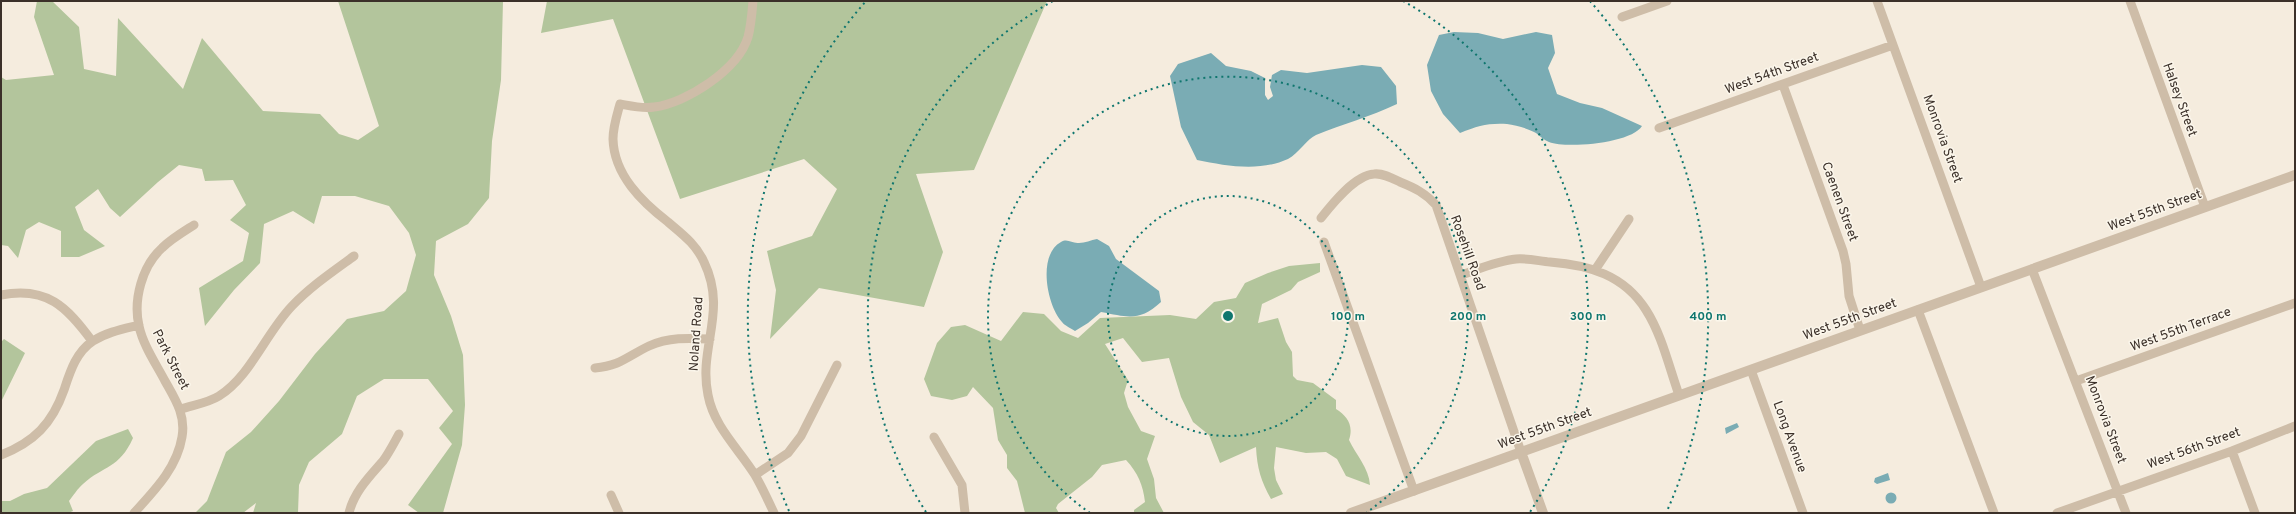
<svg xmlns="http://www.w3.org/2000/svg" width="2296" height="514" viewBox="0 0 2296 514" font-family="Overpass,sans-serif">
<rect width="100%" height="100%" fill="#f5ecde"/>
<!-- green -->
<path fill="#b3c59c" d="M37,1H52L79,27L84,69L116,76L118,18L183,89L202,38L263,111L320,114L339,134L358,140L379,126L338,1H503L501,80L492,141L489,198L468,224L436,241L434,275L451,316L463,355L465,405L462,445L443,513H419L408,505L452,444L439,428L453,411L428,379H384L357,396L342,434L309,462L299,485L298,513H253L256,503L243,513H195L207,501L226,452L251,432L279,401L315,354L347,319L384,311L406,291L416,255L409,233L389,206L355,196H322L314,224L293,211L264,224L260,263L234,290L205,326L199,288L243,261L249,233L230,220L246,205L233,180L205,181L202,169L179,165L158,182L120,217L110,208L98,189L75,207L84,230L105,246L79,257H61V231L39,222L26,230L18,258L8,246L1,245V77L6,80L54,75L34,17Z
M547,1H1047L974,170L916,174L943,252L924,307L819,288L770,339L776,290L767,251L812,236L837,189L804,159L680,199L613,19L541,33Z
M1320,263V272L1298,282L1291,290L1262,304L1258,323L1278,318L1286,342L1292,352L1293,376L1297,380L1313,383L1336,400V409C1347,416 1354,425 1349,440C1356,455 1369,468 1370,485L1346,476L1337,459L1326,452L1306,453L1276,447L1274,468L1276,480L1283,494L1271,499C1261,481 1257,468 1256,447L1220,463L1209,435L1193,422L1181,397L1169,358L1142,362L1123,338L1105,344L1128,380L1124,393L1128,407L1141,431L1155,436L1147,459L1154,479L1156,498L1164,513H1134V510L1145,502C1143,485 1138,473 1126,460L1102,465L1092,477L1058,504L1056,508L1059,513H1025L1017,481L1007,468V455L998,440L993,408L973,387L967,396L952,400L931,396L924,379L937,343L951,327L965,325L1001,341L1023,312L1044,314L1061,331L1078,338L1100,318L1170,315L1196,319L1214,302L1236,298L1245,283L1268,273L1289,266Z
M4,339L25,353L1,402V342Z
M128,429L133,438C119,469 104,465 83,484C78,488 73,496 69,501L73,511L68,513H1V501H10L24,494L47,488L96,441Z"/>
<!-- water -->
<path fill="#7aacb4" d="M1454,32L1478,33L1503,39L1536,32L1552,35L1555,53L1548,68L1557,94L1580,103L1602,108L1642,126C1632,143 1567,149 1549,142C1544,140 1540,136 1536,133C1529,129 1516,125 1507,124C1487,123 1478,126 1460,133L1443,114L1431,91L1427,65L1439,35Z
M1211,53L1226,66L1251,71L1265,78V95L1268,100L1273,96L1270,87L1272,75L1281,70L1307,73L1362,65L1381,67L1396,86L1397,104C1370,117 1343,124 1316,135C1307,139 1299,153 1288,159C1259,172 1227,166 1197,160L1181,127L1170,76L1178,64Z
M1097,239L1109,246L1116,259L1159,291L1161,302C1139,322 1128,317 1101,312L1088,323L1075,331C1071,328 1065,326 1062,322C1047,306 1037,255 1061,242C1068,238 1072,244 1079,243C1085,243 1091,240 1097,239Z
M1737,423L1739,427L1726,434L1725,428Z
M1888,473L1890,480L1877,484L1874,482L1875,478Z
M1885.5 498a5.5 5.5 0 1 1 11 0a5.5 5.5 0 1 1-11 0Z"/>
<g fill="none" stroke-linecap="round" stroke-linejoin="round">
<!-- minor -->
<path stroke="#cebda8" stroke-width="9" d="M753,1C752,13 751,26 748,37C738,70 686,103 654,107C643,109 631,106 620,104C617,115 613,127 613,139C614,175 642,202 668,222C682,234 696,244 704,262C728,312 698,347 708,395C714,427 739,449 755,475C762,487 768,500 774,513
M1877,1L1981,287
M2130,1L2205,207
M1622,17L1667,1
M1783,85L1843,251L1846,264L1849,296L1860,330
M1659,128L1893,45
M1321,218C1332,204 1355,175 1374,174C1383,173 1392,178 1400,182C1415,188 1425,193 1436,205L1521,452
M1324,242L1414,491
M2032,269L2126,513
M1595,270L1629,219
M1461,275C1479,269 1497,261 1516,259C1527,258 1539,261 1550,262C1589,265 1624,275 1646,310C1662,335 1669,367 1679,395
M1,295C47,286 67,307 92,341
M1918,310L1994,513
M595,368C620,366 628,356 649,346C669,337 688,338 710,339
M1751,370L1803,513
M2076,381L2295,303
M181,409C193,405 208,403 219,396C250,377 266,333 292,306C310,287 332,272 354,256
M934,437L962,485L965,513
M2232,451L2255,513
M1,455C34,442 52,424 64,390C70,372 76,352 93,341C107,332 123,329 139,325
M755,475L788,453L801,436L837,365
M611,495L619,513
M134,513C154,491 177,468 182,437C186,415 175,399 165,381C156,364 143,345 139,326C133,300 142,266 162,248C171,239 183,232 194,225
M349,513C354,492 369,477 383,461C389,453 394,443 399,434
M2057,513L2232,451L2295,426"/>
<!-- tertiary -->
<path stroke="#cebda8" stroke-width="10" d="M1521,452L1543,513
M1351,513L2295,175"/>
</g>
<!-- distance rings -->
<g fill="none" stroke="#0f766e" stroke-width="2" stroke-dasharray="2 4">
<circle cx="1228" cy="316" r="120"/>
<path d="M1090 513A240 240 0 1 1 1366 513"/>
<path d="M926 512A360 360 0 0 1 1053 1M1403 1A360 360 0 0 1 1530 512"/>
<path d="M789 511A480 480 0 0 1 866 1M1590 1A480 480 0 0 1 1667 511"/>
</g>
<g text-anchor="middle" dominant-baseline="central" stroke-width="3" stroke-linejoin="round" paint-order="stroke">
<!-- street labels -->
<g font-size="13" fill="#3b3029" stroke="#fbf6eb">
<text transform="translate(1772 74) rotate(-20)">West 54th Street</text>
<text transform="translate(2179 100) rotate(70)">Halsey Street</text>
<text transform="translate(1942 139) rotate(70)">Monrovia Street</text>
<text transform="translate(1839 202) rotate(70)">Caenen Street</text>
<text transform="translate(2155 211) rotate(-20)">West 55th Street</text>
<text transform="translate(1467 253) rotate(70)">Rosehill Road</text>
<text transform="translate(1850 320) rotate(-20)">West 55th Street</text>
<text transform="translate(2181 330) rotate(-20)">West 55th Terrace</text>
<text transform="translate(697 334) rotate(-86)">Noland Road</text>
<text transform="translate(170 360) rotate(63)">Park Street</text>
<text transform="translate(2105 420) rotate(69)">Monrovia Street</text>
<text transform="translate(1545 429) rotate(-20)">West 55th Street</text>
<text transform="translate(1789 437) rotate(70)">Long Avenue</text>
<text transform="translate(2194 449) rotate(-20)">West 56th Street</text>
</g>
</g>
<circle cx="1228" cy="316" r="6" fill="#0f766e" stroke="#fbf6eb" stroke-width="2"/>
<g font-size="12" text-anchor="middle" font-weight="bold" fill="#0f766e" stroke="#fbf6eb" stroke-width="3" stroke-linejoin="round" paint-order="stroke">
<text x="1348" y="320">100 m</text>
<text x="1468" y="320">200 m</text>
<text x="1588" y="320">300 m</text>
<text x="1708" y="320">400 m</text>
</g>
<!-- border -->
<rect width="2296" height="514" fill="none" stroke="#3b3029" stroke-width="4"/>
</svg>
